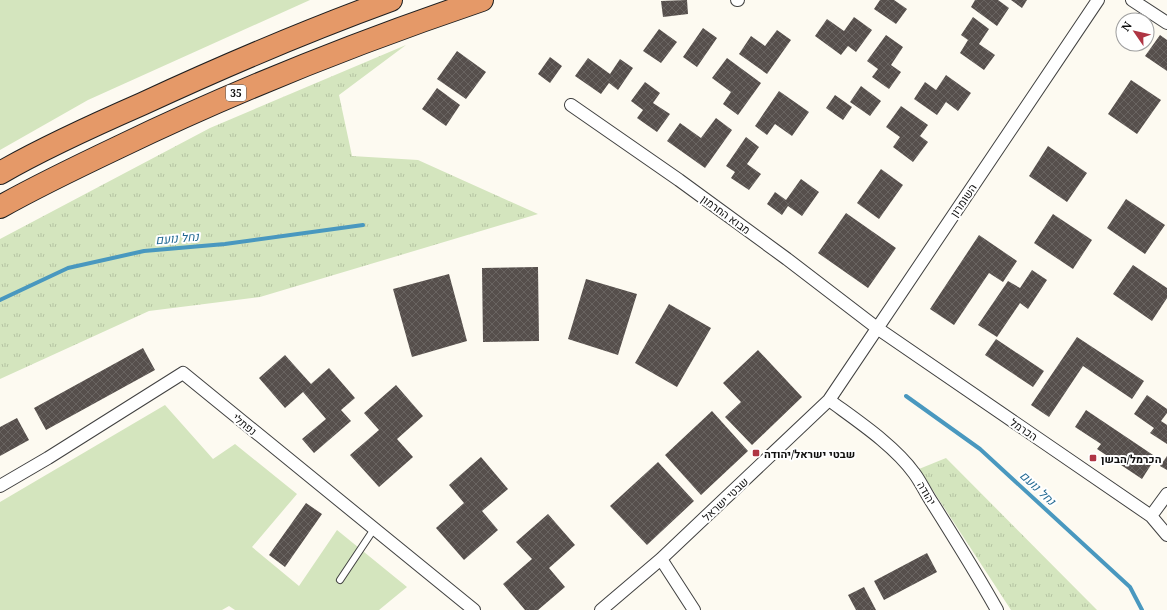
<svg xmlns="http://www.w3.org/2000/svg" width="1167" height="610" viewBox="0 0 1167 610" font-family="'Noto Serif',Heebo,serif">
<defs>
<pattern id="park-tufts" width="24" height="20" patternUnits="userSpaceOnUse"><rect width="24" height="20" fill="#d4e5be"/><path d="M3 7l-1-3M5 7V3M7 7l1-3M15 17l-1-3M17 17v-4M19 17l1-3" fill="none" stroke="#b5c3a2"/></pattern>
<pattern id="building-cross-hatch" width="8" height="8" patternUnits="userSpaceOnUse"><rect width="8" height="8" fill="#564f4c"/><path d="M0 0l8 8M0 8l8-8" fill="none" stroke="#696461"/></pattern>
</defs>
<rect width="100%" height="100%" fill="#fdfaf1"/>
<!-- grass -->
<path fill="#d4e5be" d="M0,0H310L88,100L0,150Z
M165,405L213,459L235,444L297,494L252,547L299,586L337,530L407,587L379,610H235L229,606L222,610H0V502Z"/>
<!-- park -->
<path fill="url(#park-tufts)" d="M406,45L339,95L352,156L418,160L538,214L260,297L149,311L0,379V239L210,128Z
M946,458L1097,610H1011L919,469Z"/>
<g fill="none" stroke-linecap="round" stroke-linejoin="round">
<!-- stream -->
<path stroke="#4998bf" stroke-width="4" d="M0,300L68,268L144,251L225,244L363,225
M906,396L980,449L1130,587L1142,610"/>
</g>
<!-- building -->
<path fill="url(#building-cross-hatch)" d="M687,0L688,14L663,17L661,1Z
M880,0H894L907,9L896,24L874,9Z
M975,0H998L1009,8L997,26L971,7Z
M1011,0H1027L1022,8Z
M854,17L872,30L856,52L848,46L841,55L815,36L827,19L844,31Z
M973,17L989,29L979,44L995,55L984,70L960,53L968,40L961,35Z
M703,28L717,38L697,67L683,57Z
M659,29L677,42L661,63L643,51Z
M777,30L791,40L767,74L739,54L751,36L765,46Z
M886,35L903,47L891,65L901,72L889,89L872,77L878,69L867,61Z
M1160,35L1167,40V71L1145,56Z
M457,51L486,72L466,99L437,79Z
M550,57L562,66L550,83L538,74Z
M588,58L610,74L620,59L633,68L618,90L609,83L601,94L575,76Z
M727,58L761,83L738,115L723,104L731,92L712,78Z
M946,75L971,93L958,111L946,102L937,115L914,99L925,82L936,90Z
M1131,80L1161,100L1137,134L1108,114Z
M645,82L660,93L653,103L670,114L657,132L637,118L643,110L631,101Z
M861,86L881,101L870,116L850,102Z
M437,88L460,105L446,126L422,109Z
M779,91L809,112L792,136L775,124L767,135L755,126Z
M835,95L852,107L843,120L826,108Z
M901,106L928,125L920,136L928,142L913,162L893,147L900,137L886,127Z
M716,118L732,130L705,168L667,141L680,123L701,138Z
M746,137L759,147L747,164L761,174L749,190L731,178L735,172L726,166Z
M1048,146L1087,173L1067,202L1029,176Z
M881,169L903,185L879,219L857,203Z
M801,179L819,192L802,216L788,206L782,215L767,204L775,192L786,200Z
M1126,199L1165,225L1145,254L1107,228Z
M846,213L896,248L868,288L818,253Z
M1053,214L1092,240L1073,269L1034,243Z
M979,235L1017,261L1003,282L989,273L954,325L930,309Z
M1133,265L1167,288V298L1152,321L1113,294Z
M538,267L539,341L483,342L482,268Z
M1032,270L1047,280L1028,309L1020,303L997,337L978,325L1008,281L1020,288Z
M449,274L467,341L412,357L393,289Z
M586,279L637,294L618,355L568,339Z
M669,304L711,328L677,387L635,363Z
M1077,337L1144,381L1132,399L1083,366L1049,417L1031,405Z
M996,339L1044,371L1033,387L985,355Z
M143,348L155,370L46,430L34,408Z
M758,350L802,397L752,445L725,417L741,402L723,383Z
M285,355L311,384L329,368L355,398L341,410L351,421L314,453L302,439L326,419L303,392L285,408L259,378Z
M396,385L423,416L397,439L413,457L379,487L350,455L379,430L364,413Z
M1147,395L1167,409V413L1161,421L1167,425V444L1150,433L1154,428L1134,414Z
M1086,410L1156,457L1142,479L1097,449L1101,444L1075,427Z
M712,411L748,451L701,495L665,455Z
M17,418L29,440L0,456V427Z
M1167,456V470L1160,466Z
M481,457L508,489L482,511L498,530L464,560L436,528L464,503L449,485Z
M658,462L694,501L647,545L610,506Z
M306,503L322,514L285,567L269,555Z
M548,514L575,545L549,568L565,587L538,610H525L503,584L532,559L516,542Z
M927,553L937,572L884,600L874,581Z
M864,587L876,610H856L848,595Z"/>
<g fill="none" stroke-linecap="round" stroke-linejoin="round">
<!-- lane casing -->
<g stroke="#414141" stroke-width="8">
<path id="lane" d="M340,580L374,529"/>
</g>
<!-- street casing -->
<g stroke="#414141" stroke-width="14">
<path id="street" d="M737,0H738
M1132,0L1167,23
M571,105L679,180L787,259L877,328L1151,516L1167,535
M829,400C856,420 894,445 914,473C921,482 926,494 933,504C955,539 977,574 997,610
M0,486L48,458L183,373L474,610
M1151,516L1167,494
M661,559L694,610
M601,610L661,559L829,400L1098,0"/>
</g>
<!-- highway casing -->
<g stroke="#1f1f1f" stroke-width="24">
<path id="highway" d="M0,173C45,147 94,125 142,104C224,66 306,31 391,0
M0,207C39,185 79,166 119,147C237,90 358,42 482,0"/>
</g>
<!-- lane -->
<use href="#lane" stroke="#fff" stroke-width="6"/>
<!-- street -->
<use href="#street" stroke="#fff" stroke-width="12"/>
<!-- highway -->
<use href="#highway" stroke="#e59968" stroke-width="22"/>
</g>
<!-- markers -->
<g fill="#af3543" stroke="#fff" stroke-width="1.5">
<rect x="752" y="449" width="8" height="8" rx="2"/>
<rect x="1089" y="454" width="8" height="8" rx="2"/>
</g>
<g text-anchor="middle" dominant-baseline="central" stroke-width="4" stroke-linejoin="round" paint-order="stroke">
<!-- shield labels -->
<rect fill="#fff" stroke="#565656" stroke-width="1" x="226" y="85" width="20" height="16" rx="3"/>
<g font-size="10" font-weight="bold" fill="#0e0e0e">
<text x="236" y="93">35</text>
</g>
<!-- street labels -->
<g font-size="11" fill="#0e0e0e" stroke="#fff">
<text transform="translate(963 200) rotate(-56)">השומרון</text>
<text transform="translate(726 214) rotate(36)">מבוא החרמון</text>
<text transform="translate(245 424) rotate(39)">נפתלי</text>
<text transform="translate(1024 429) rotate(34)">הכרמל</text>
<text transform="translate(927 493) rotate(59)">יהודה</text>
<text transform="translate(725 499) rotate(-43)">שבטי ישראל</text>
</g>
<!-- poi labels -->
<g font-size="11" font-weight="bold" fill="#0e0e0e" stroke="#fff" text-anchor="start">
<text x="764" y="453">שבטי ישראל/יהודה</text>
<text x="1101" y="458">הכרמל/הבשן</text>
</g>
<!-- water labels -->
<g font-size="12" font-style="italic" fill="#246a93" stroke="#fff">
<text transform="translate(177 238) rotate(-5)">נחל נועם</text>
<text transform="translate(1038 488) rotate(43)">נחל נועם</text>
</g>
</g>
<!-- north arrow -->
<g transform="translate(1135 32) rotate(304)"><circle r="19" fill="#ffffff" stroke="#9f9f9f"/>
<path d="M0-3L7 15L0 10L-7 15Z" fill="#af3543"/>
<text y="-6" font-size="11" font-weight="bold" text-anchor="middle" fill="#0e0e0e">N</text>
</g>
</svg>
